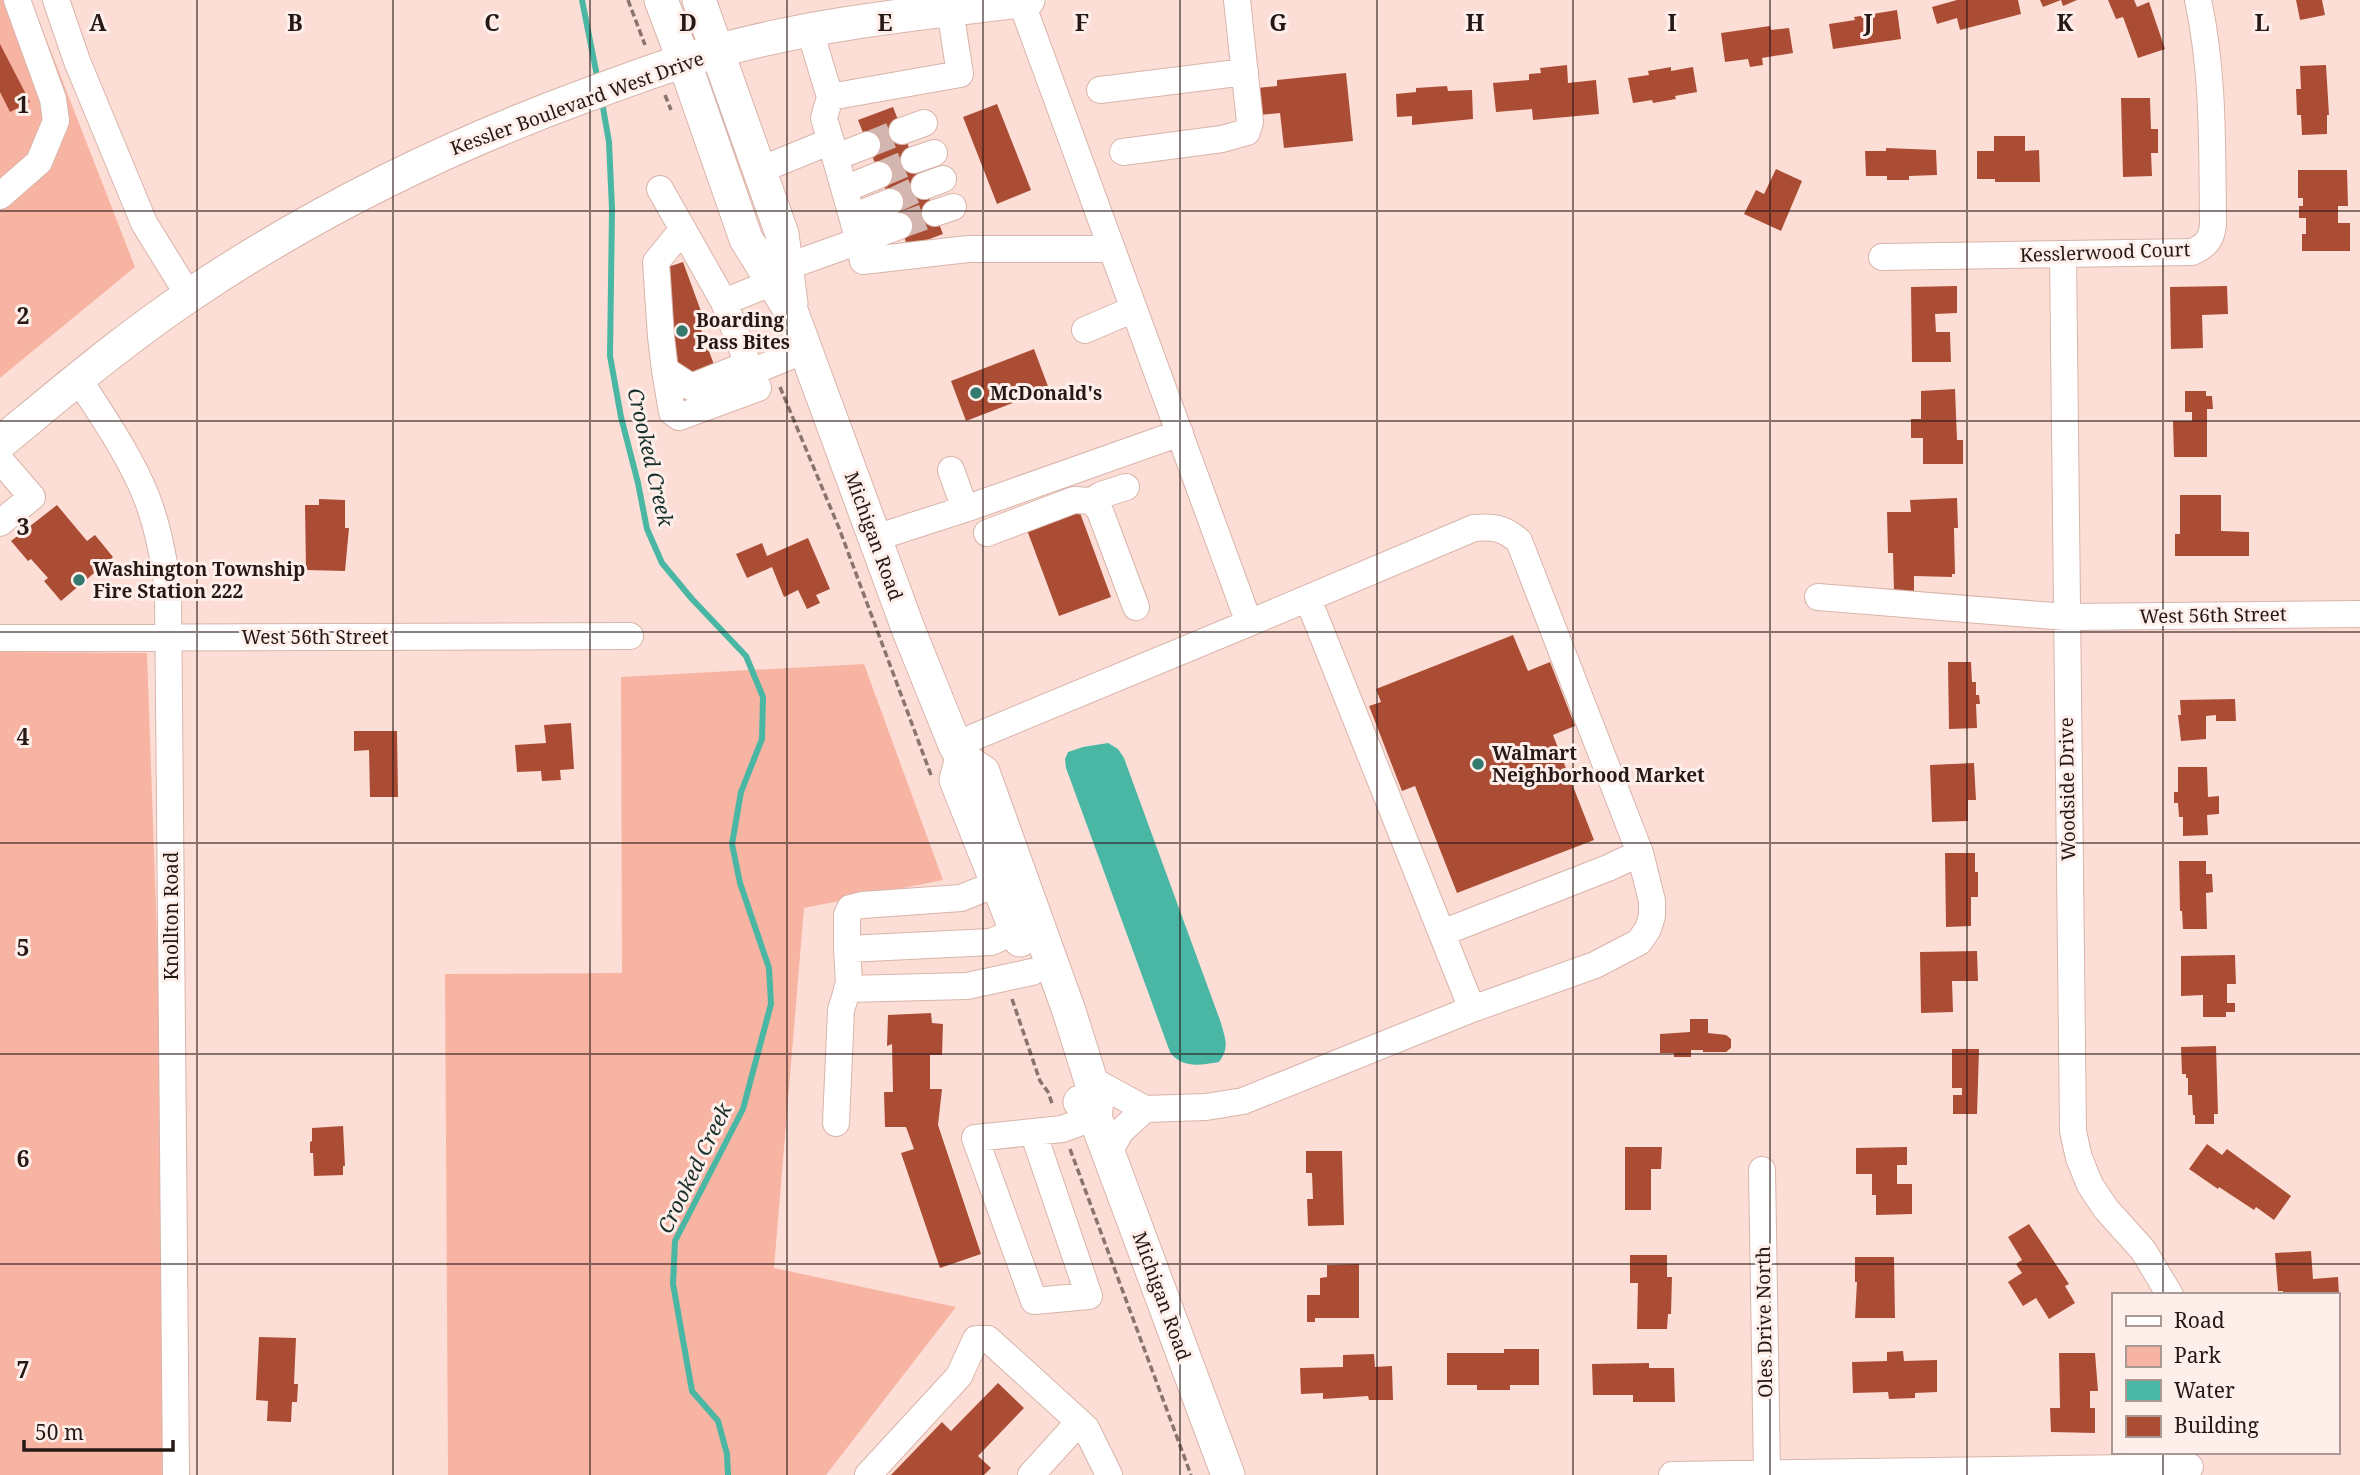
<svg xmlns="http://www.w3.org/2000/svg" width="2360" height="1475" viewBox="0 0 2360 1475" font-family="'Noto Serif',serif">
<rect width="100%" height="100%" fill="#fdded6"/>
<!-- green -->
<path fill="#f8b4a2" d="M0,0H31L135,267L0,378Z
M0,652L147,653L176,1475H0Z
M864,664L943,880L804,908L774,1268L956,1307L826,1475H448L445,974L622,973L621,677Z"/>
<!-- water -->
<path fill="#49b7a4" d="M1108,743L1118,749L1124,758L1221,1023C1225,1038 1230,1048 1219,1062C1201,1065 1182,1069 1170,1052L1066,768L1065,759L1068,752L1083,747Z"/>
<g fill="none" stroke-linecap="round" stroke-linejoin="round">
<!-- stream -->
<path stroke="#49b7a4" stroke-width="6" d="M582,0L598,81
M602,102L609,142L612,209L610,356L621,417L638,483L647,529L662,563L692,599L746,656L763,697L762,739L741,792L732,844L740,883L769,968L771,1004L743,1109L675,1241L673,1284L692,1391L718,1421L727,1454L728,1475"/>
</g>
<!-- building -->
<path fill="#ab4d34" d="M1957,0H2018L2021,14L1960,30L1957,18L1937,24L1932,7Z
M2040,0H2077L2063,6L2061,0L2043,7Z
M2108,0H2134L2137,7L2149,2L2165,49L2138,58L2123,17L2116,19Z
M2296,0H2322L2325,15L2300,20Z
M1897,10L1901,39L1833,49L1829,24L1855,20L1854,17Z
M1770,26L1771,30L1789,28L1793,53L1762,58L1763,65L1750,67L1748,59L1725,62L1721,33Z
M0,44L30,102L10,112L0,92Z
M1567,65L1568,83L1596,80L1599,114L1533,120L1532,109L1496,112L1493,83L1529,80V74L1541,73L1540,68Z
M2326,65L2329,115H2327V134L2302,135L2301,115H2297L2296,89H2301L2300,66Z
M1671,67V71L1693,67L1697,92L1675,96L1676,99L1653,103L1652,100L1633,103L1628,78L1649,75L1648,71Z
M1346,73L1353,141L1284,148L1280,113L1260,115L1257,88L1277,86V80Z
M1447,86L1448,91L1472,90L1473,119L1412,125V116L1397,117L1396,94L1416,92V88Z
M2121,98H2150L2151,129H2158V153H2151L2152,176L2123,177Z
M997,104L1031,190L997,204L963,117Z
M893,107L943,234L908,247L858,120Z
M1994,136H2025V151L2039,150L2040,182H1995V179H1977V151H1994Z
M1886,148L1936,150L1937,175L1909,176V180H1887V176H1866L1865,151H1886Z
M1776,169L1802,181L1781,231L1744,214L1756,190L1764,194Z
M2298,170H2347L2348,206H2338V223H2350V251H2302V234H2306V218H2299V206H2303V198H2298Z
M683,262L702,314L696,316L716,370L710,375L671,370L662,269Z
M1957,286V313L1935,314L1936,332H1950L1951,362H1912L1911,287Z
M2227,286L2228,314L2202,315L2203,348L2171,349L2170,287Z
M1034,349L1049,389L966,421L951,381Z
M1955,389L1957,440H1963V464H1923V438H1911V419H1921V391Z
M2185,391H2206V396H2212L2213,409H2207V457H2174L2173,421H2192V412H2185Z
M2180,495H2221V531L2249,532V556H2175V534H2180Z
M1957,498L1958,528H1954L1955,574H1952V577L1914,576V592H1894L1893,553H1888L1887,512H1911L1910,500Z
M319,499L345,500V528H349L345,571L306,570L305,505H319Z
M57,505L87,541L95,535L113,557L61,601L44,581L48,578L31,559L28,561L11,541Z
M1079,510L1111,597L1059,616L1027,530Z
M808,538L830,589L816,595L820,603L807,609L798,590L784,597L772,567L747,578L736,554L762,543L767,556Z
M1513,635L1528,671L1550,662L1575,726L1553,735L1594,840L1457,893L1415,786L1402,791L1369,706L1381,702L1376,689Z
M1948,662H1971L1972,682H1976V695H1979L1980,704H1976L1977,728L1949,729Z
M2235,699L2236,721H2216V715L2206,716V739L2181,741L2178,715H2181L2180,700Z
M571,723L574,769L560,770L561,780L542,781L541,771L517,772L515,745L546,743L544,725Z
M354,731H397L398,797H370L369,750L354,751Z
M1974,763L1976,800H1968V821L1932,822L1930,765Z
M2178,767H2207L2208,797L2219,796V814L2207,815L2208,835L2183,836V817H2179L2178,803H2174V792H2178Z
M1945,853H1975V872H1978V897H1971V926L1946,927Z
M2179,861H2206V874H2212L2213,892L2206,893L2207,929H2183L2182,911H2180Z
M1977,951L1978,981H1952L1953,1012L1921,1013L1920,952Z
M2235,955L2236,984H2227V1003H2235V1012H2226V1017H2203V995L2181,996V956Z
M931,1013L932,1023L943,1024L942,1055H930V1089H942L938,1125L981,1254L940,1268L901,1153L914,1149L906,1127H885L884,1092H893L892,1044L887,1046L888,1015Z
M1690,1019H1708V1033L1726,1035L1731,1039V1048L1726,1052H1703V1050H1691V1057H1674V1053H1660V1034L1690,1032Z
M2216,1046L2218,1114H2214V1124H2195V1115H2193L2192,1095H2188V1078H2186V1074H2182L2181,1047Z
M1952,1049H1979L1977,1114H1953V1095H1962V1088H1952Z
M343,1126L345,1166H343V1175L314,1176L313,1153H310V1142L312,1141V1128Z
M2207,1144L2222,1155L2227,1149L2291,1196L2274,1220L2256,1207L2254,1210L2219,1187L2218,1189L2189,1169Z
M1625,1147H1662L1661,1169H1651V1210H1625Z
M1907,1147V1165H1897V1184H1912V1214L1876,1215V1195H1872V1174H1856V1148Z
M1306,1151H1342L1344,1225L1308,1226L1307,1199H1313L1312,1173H1306Z
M2029,1224L2069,1284L2065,1286L2075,1303L2049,1319L2036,1298L2023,1306L2008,1282L2022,1273L2016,1264L2022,1260L2008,1237Z
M2311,1251L2313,1279L2338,1277L2339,1295H2283V1291H2278L2275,1253Z
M1630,1255H1667V1277H1672L1671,1314H1668L1667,1329H1637L1638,1283H1630Z
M1855,1257H1894L1895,1318H1855L1857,1282H1855Z
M1359,1264V1318H1315V1322H1307V1295H1320V1278L1327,1277V1265Z
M259,1337L296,1338L294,1384H298L297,1402H292L291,1422L267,1421L268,1401L256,1400Z
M1504,1349H1539V1385H1510V1390H1477V1385H1447V1353H1504Z
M1903,1351L1904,1361L1937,1360V1392L1915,1393V1398L1889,1399L1888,1392L1853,1393L1852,1362L1887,1361V1352Z
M2059,1353H2095L2098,1391H2090V1408H2095V1433L2051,1432L2050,1408H2060Z
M1374,1354L1375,1367L1392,1366L1393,1400H1369L1368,1396L1323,1399V1393L1301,1394L1300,1368L1343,1367V1355Z
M1649,1363V1368H1674L1675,1402H1633V1395H1593L1592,1364Z
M998,1383L1024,1408L978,1456L991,1468L984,1475H891L942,1422L951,1431Z"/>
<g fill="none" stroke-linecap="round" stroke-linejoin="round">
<!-- minor-tunnel -->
<path stroke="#d2b6af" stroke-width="26" stroke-dasharray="26 13" stroke-linecap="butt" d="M867,145L902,131
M879,175L914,160
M890,202L924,186
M899,226L935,213"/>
<!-- minor casing -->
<g stroke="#d8b4aa" stroke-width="28">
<path id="minor" d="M56,0L77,61L144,223L189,296
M1100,90L1245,72
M830,97L960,74L950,10
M902,131L924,123
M1123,152L1222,139L1247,132L1250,122L1237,0
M836,157L867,145
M914,160L934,153
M760,170L831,141
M924,186L943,179
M660,189L724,302
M845,189L879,175
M0,196L39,162L56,121L53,99L17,0
M935,213L953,207
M852,217L890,202
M899,226L859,241L863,261L968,249H1112
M683,229L656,262L661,337L665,370L691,387L748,364
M2063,254L2073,1131L2079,1158L2090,1185L2106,1209L2143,1250L2170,1295
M1882,257L2192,252C2206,246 2212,239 2213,224C2212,148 2214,74 2198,0
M786,267L859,241L824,118L830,97L810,31
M1085,330L1134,309
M665,370L672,412L679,417L758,388L751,372L806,350
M751,372L724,302L773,282
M78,378C102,416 129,454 146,496C158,526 164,559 168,591L176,1475
M0,460L32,497L0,523
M951,470L965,509
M1092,501L1101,495L1126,487
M987,533L1074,500L1092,501L1100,511L1136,607
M875,538L965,509L1180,433
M1818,597L2066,617L2360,614
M1308,599L1472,1009
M0,638L630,636
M955,745L1249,623L1021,1
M998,883L961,898L862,905L850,908L847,915V949L991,942L1016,931
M1442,933L1608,868L1640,853
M847,989L967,986L1032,972
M1090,1079L1145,1109L1206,1107L1243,1101L1472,1009L1595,965L1639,942L1648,929L1652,916V901L1640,853L1519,541C1504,528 1493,526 1474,528L1249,623
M836,1123L841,1010L849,984L847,949
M1033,1132L1089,1296L1034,1301L975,1138L1062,1129L1095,1117
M1109,1153L1120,1132L1145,1109
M1762,1170L1767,1473
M868,1475L959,1376L976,1339H988L1086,1428L1109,1475
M1031,1475L1079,1422
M1672,1475L2190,1467"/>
</g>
<!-- major casing -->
<g stroke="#d8b4aa" stroke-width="35">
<path id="major" d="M661,0L684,61L746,239L792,313L909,631L955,745L962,758L983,772L1069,1011L1097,1100L1095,1117
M699,0L782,234L791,303
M0,443C62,392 123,340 190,295C313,212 448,146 587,95C630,79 673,63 717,51C818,23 924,13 1028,0
M962,758L956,780L1020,940
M1080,1102L1095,1117L1228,1475"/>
</g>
<!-- path -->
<path stroke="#8a746f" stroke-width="3.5" stroke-dasharray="7 3.5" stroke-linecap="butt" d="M628,0L645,45
M665,95L671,110
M780,387L839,528L931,775
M1012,999L1040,1081L1048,1092L1053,1106
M1070,1149L1191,1475"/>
<!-- minor -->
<use href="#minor" stroke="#fff" stroke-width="26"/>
<!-- major -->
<use href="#major" stroke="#fff" stroke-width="33"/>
</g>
<!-- grid -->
<path fill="none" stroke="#251815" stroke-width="2" stroke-opacity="0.55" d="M197,0V1475M393,0V1475M590,0V1475M787,0V1475M983,0V1475M1180,0V1475M1377,0V1475M1573,0V1475M1770,0V1475M1967,0V1475M2163,0V1295M0,211H2360M0,421H2360M0,632H2360M0,843H2360M0,1054H2360M0,1264H2360M2163,1452V1475"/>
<!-- markers -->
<g fill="#357a6e" stroke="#ffefeb" stroke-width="2.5">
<circle cx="682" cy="331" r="7"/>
<circle cx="976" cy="393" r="7"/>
<circle cx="79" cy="580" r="7"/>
<circle cx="1478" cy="764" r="7"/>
</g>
<g text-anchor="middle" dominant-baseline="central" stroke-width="6" stroke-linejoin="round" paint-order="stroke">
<!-- street labels -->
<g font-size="19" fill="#251815" stroke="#ffefeb">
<text transform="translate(577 103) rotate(-20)">Kessler Boulevard West Drive</text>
<text transform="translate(2105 252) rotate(-2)">Kesslerwood Court</text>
<text transform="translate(874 536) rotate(70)">Michigan Road</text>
<text transform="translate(2213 615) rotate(-1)">West 56th Street</text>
<text x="315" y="637">West 56th Street</text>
<text transform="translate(2067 789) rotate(-91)">Woodside Drive</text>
<text transform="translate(171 916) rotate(-90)">Knollton Road</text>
<text transform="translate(1162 1296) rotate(70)">Michigan Road</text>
<text transform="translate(1764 1322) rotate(-91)">Oles Drive North</text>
</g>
<!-- poi labels -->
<g font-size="19" font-weight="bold" fill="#251815" stroke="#ffefeb" text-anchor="start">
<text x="696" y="320">Boarding<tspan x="696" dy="22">Pass Bites</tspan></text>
<text x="990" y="393">McDonald's</text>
<text x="93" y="569">Washington Township<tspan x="93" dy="22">Fire Station 222</tspan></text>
<text x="1492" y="753">Walmart<tspan x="1492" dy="22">Neighborhood Market</tspan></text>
</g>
<!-- water labels -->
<g font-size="21" font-style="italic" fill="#17302b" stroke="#ffefeb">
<text transform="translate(651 457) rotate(77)">Crooked Creek</text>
<text transform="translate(694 1168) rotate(-64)">Crooked Creek</text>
</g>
</g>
<g font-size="23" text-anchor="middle" font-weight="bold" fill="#251815" stroke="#ffefeb" stroke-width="6" stroke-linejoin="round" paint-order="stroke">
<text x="98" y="31">A</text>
<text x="295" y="31">B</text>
<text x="492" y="31">C</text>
<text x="688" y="31">D</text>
<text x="885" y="31">E</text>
<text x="1082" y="31">F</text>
<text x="1278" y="31">G</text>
<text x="1475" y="31">H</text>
<text x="1672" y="31">I</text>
<text x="1868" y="31">J</text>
<text x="2065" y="31">K</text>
<text x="2262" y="31">L</text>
<text x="23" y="113">1</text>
<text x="23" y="324">2</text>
<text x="23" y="535">3</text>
<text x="23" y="745">4</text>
<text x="23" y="956">5</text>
<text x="23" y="1167">6</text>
<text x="23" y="1378">7</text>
</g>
<!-- legend -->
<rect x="2112" y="1293" width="228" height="161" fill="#ffefeb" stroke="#a89995" stroke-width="2"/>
<rect x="2126" y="1316" width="35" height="10" fill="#ffffff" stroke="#a89995" stroke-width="2"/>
<text x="2174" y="1328" font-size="21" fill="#251815">Road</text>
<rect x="2126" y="1346" width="35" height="21" fill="#f8b4a2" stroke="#a89995" stroke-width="2"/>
<text x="2174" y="1363" font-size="21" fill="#251815">Park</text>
<rect x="2126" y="1380" width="35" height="21" fill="#49b7a4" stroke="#a89995" stroke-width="2"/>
<text x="2174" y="1398" font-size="21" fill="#251815">Water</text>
<rect x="2126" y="1416" width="35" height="21" fill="#ab4d34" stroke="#a89995" stroke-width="2"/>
<text x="2174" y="1433" font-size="21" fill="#251815">Building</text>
<!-- scale -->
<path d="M24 1440v10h149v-10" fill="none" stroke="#251815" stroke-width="3.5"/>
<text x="35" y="1440" font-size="21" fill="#251815" stroke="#ffefeb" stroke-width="5" paint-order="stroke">50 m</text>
</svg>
